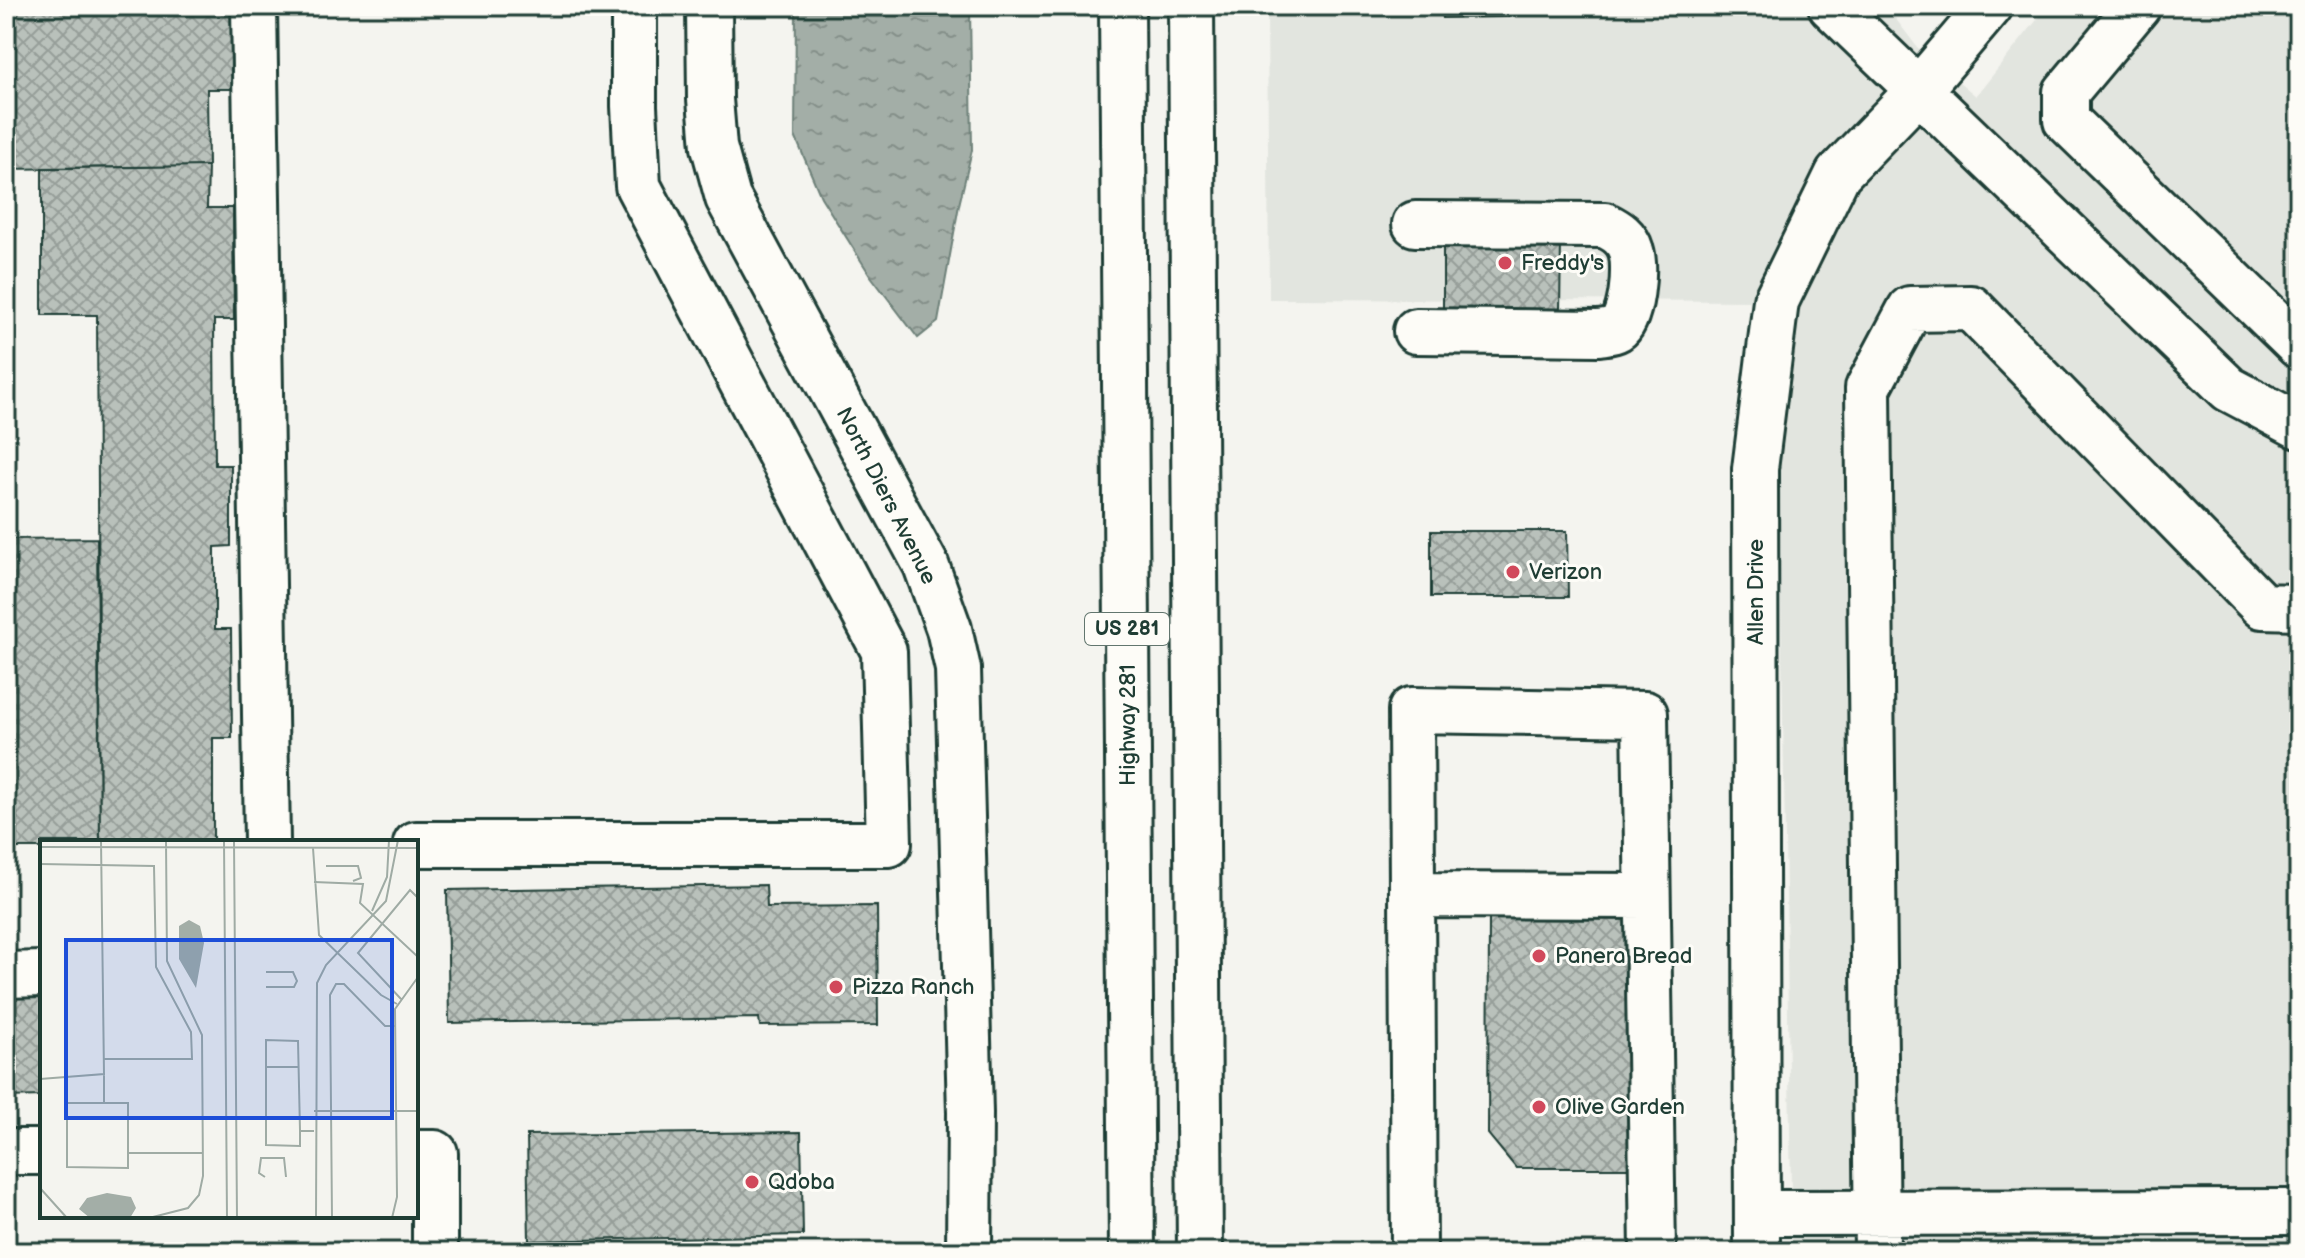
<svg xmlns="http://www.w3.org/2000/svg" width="2305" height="1258" viewBox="0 0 2305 1258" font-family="'Balsamiq Sans',sans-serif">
<defs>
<pattern id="water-ripples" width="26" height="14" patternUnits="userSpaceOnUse" patternTransform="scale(2)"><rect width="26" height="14" fill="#a3aea7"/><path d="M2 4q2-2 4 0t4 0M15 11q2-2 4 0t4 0" fill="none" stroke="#848f89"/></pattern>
<pattern id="building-cross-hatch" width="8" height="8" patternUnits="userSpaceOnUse" patternTransform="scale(2)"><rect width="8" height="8" fill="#b9c1bb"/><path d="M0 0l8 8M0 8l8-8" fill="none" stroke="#969e99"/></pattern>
</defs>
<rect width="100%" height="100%" fill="#f4f4ef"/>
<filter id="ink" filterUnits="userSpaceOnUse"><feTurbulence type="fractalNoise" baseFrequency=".0125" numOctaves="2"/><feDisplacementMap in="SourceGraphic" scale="16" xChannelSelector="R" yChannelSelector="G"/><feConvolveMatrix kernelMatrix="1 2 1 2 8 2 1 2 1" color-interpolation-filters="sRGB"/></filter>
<g filter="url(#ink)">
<!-- built -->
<path fill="#e2e5df" d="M1267,6H1886L1917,47L1976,96L2048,6H2299V1252H1792L1776,301L1269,299Z"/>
<!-- water -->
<path fill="url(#water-ripples)" stroke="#6e8179" stroke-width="2" d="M796,6H970L972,150L959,205L938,322L918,338L870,275L821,197L795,136Z"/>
<!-- building -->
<path fill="url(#building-cross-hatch)" stroke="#1f3d34" stroke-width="2" d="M6,6H233L235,89H207L208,166L6,169Z
M1442,6H1508V17L1442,18Z
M208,166L207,208H233L234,320H214L215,465H231V546L215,547V629H231L232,738H213V842H100L97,315H42V168Z
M1443,239L1561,240L1560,311L1443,310Z
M1431,531H1567L1568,597H1431Z
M97,538L100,842H42V848H6V539Z
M766,885L767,907L877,906L878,1025L760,1026L759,1018L449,1023L447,890Z
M1628,915V1168H1516L1488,1134L1489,916Z
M6,996H42V1096L6,1097Z
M801,1132L803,1235L529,1241L527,1135Z"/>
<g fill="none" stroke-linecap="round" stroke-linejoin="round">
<!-- minor casing -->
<g stroke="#1f3d34" stroke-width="50">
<path id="minor" d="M254,6L267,842
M709,6L710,99L714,147L728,198L926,565L949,629L958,669L970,1113L969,1252
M1831,6L2229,389L2299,426
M2138,6L2066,92V120L2299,346
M1415,224L1605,225C1617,231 1627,237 1631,251C1636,267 1632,319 1617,329C1612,332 1604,332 1598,333L1416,331
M416,844H889L884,651L638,186L634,106V6
M1412,895L1647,896
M6,975L42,974
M6,1152H42
M416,1153H435V1252
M1757,1213L2299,1212
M1414,1252L1411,710L1645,714L1653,1252
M1757,1252L1755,469L1776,301L1838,174L1918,91L1990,6
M1877,1252L1868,388L1910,309L1971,308L2262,606L2299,607"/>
</g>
<!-- highway casing -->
<g stroke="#1f3d34" stroke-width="50">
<path id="highway" d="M1122,6L1132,1252
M1191,6L1200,1252"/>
</g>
<!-- minor -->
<use href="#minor" stroke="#fdfcf7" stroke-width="44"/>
<!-- highway -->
<use href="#highway" stroke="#fdfcf7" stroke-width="44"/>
</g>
</g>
<!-- markers -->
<g fill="#d1495b" stroke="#fdfcf7" stroke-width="3">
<circle cx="1505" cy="263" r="8"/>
<circle cx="1513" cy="572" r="8"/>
<circle cx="1539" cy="956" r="8"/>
<circle cx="836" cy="987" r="8"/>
<circle cx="1539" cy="1107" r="8"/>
<circle cx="752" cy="1182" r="8"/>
</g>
<g text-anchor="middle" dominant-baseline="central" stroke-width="6" stroke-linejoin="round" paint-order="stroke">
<!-- shield labels -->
<rect fill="#fdfcf7" stroke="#62766e" stroke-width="2" x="1085" y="613" width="84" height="32" rx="6"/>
<g font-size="20" font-weight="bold" fill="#1f3d34">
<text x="1127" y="629">US 281</text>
</g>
<!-- poi labels -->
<g font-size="22" fill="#1f3d34" stroke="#fdfcf7" text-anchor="start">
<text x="1521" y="263">Freddy's</text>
<text x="1529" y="572">Verizon</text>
<text x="1555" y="956">Panera Bread</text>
<text x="852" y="987">Pizza Ranch</text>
<text x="1555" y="1107">Olive Garden</text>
<text x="768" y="1182">Qdoba</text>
</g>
<!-- street labels -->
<g font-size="22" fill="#1f3d34" stroke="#fdfcf7">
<text transform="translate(886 496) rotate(63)">North Diers Avenue</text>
<text transform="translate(1756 592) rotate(-90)">Allen Drive</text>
<text transform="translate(1128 725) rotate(-90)">Highway 281</text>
</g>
</g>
<!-- overview -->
<g transform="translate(40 840)">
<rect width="378" height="378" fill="#f4f4ef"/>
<path d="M149,80L160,86L164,103L156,148L139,119V86ZM67,353L91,357L96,368L90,378H50L39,369L47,358Z" fill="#a3aea7"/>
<path fill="none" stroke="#9faba4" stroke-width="2" d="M184,0L187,378M194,0L197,378M0,7L378,8M273,8L279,95L341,155L357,164M0,24L114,26L116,127L151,192L152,219H64M286,26H318L321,38L313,41M274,42L323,44L320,63L378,117M332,71L347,37L349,0M226,132H253L257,141L254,147H226M361,159L318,113L370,50L378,58M226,227H259M0,239L64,234L61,0M27,263H88V328L27,327ZM64,263V234M274,271H378M260,291L258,201L226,200V305L260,306V291H274M88,313H163M225,337L219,333L221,318H244L246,337M0,348L27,378M109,378L148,368L159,355L163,336L162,195L127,121L126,0M276,378L277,143L286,125L346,61L358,0M292,378L290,155L296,144H304L345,186H355M352,378L357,357L355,169L378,137"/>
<path fill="#1d4ed8" fill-opacity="0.15" stroke="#1d4ed8" stroke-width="4" d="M26,100H352V278H26Z"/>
<rect width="378" height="378" fill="none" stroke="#1f3d34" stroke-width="4"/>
</g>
<!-- margin -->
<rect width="2305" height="1258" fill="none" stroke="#fdfcf7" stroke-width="32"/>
<rect x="16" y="16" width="2273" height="1226" fill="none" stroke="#1f3d34" stroke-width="3" filter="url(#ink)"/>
</svg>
